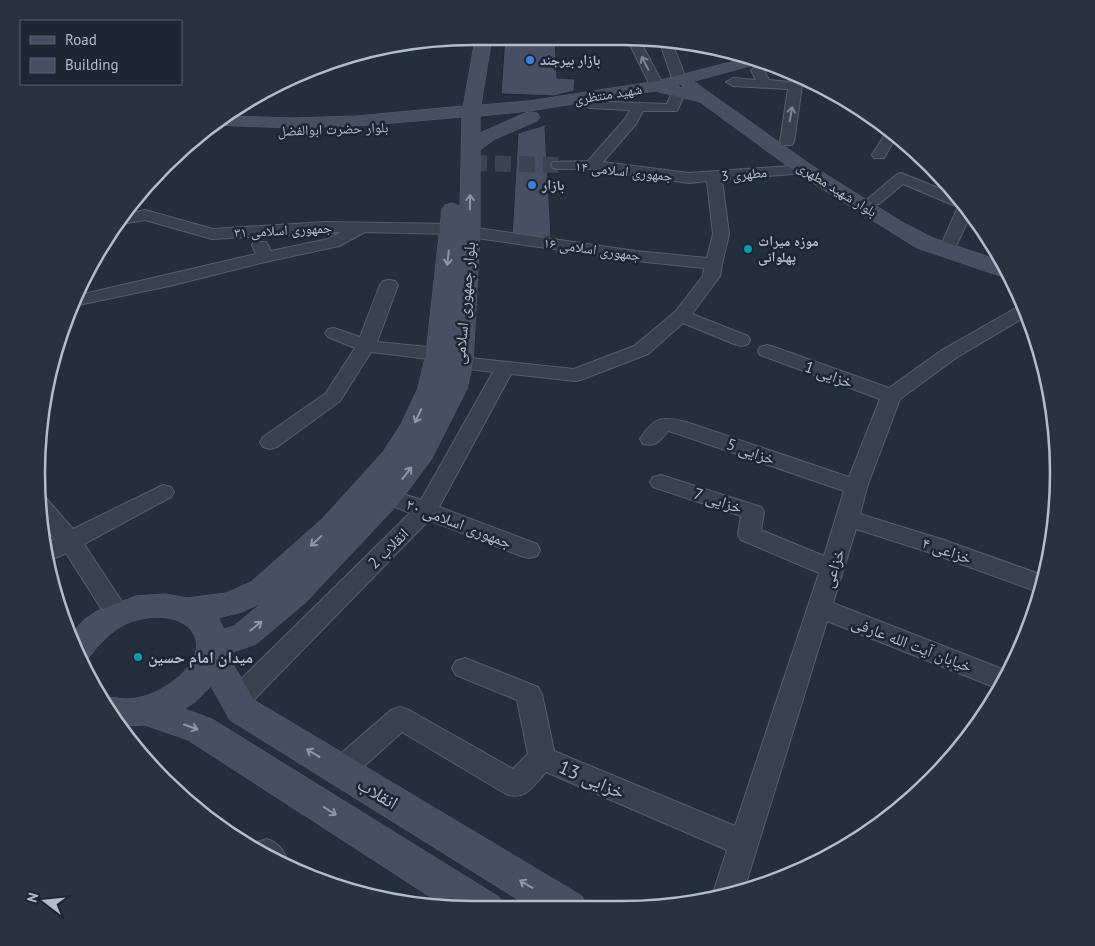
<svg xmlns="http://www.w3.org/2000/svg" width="1095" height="946" viewBox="0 0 1095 946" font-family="'PT Sans','Noto Naskh Arabic',sans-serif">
<rect width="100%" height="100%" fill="#242f3e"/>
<!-- building -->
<path fill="#455162" stroke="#1f2835" d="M505,37L555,38L557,78L575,79L574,91L554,96L501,94Z
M552,123L545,127L551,237L512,238L518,133Z"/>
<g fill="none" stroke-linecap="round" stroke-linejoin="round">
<!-- street-tunnel -->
<path stroke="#3a4453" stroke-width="16" stroke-dasharray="16 8" stroke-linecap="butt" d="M471,163L558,165"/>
<!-- street casing -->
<g stroke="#565f6c" stroke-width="2">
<path id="street" d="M627,39H639L664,86L662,89H652Z
M659,40H671L687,81L685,84H675L673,81Z
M757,66L762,67L769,80L790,82L792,74L803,78L794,142L792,145H782L780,142L788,89L733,86L726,82L733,78L756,80L751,70Z
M679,87L686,91L677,111H643L636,124L603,162L689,173L804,165L809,166L811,169L809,172L804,173L722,180L729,234L722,264L720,276L692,314L748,336L750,340L748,344L741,346L734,344L683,323L648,354L583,379L576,381L511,374L439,507L537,544L540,550L537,556L529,558L521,556L429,520L245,709L236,712L227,709L223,701L227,693L410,513L381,501L378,496L381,491L389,489L421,500L493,372L454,367L452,363L454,359L461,357L574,369L634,346L675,312L703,276L704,268L636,261L470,237L464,235L462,232L464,229L470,227L636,251L707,258L713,234L707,181L689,183L592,169H558L553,168L551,165L553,162L588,161L625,119L630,110L589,108L582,104L584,101L667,104L674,88Z
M889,128L897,135L884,158H874L872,155Z
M901,173L958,196L971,214L956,246H944L942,243L958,207L903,184L879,204H869L866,201L869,198L896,175Z
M145,210L213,229L325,222L451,224L457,226L459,229L457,232L451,234L365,232L339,246L265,262L169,286L69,307L75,296L256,254L252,245L254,242H266L271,251L328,239L341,232L212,239L145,220L115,225L123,215Z
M389,280L395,281L398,285L377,342L438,348L445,350L447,354L445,358L438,360L371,352L340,401L277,447L270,449L263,447L260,442L263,437L326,393L355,348L328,337L325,333L328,329L334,328L360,337L380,285L383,281Z
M1023,304L1028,315L956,358L900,399L867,487L860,514L944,540L1045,576L1041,593L928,552L856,529L833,603L1010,672L999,689L827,621L744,890L714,896L713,893L727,850L546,772C533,786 526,801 506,794L402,732L351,778L341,782L331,778L327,770L331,762L391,710L400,707L409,710L513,769L528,754L517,700L456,675L452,668L456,661L465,658L538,687L542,694L554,751L735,826L819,573L741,540L738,534L741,516L653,487L650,482L653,477L661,475L761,507L764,512L761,530L824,556L844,491L675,433L668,431C660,441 656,447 643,444L640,439C654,417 661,416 686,422L849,477L880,399L760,355L758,351L760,347L767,345L774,347L889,388L942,350Z
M163,485L171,487L174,492L171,497L84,544L130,614L127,621L118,623L109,621L66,553L49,561L46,544L55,539L41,522L37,495L45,497L73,529Z
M267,839C278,843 282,848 287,859L284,865L254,849L257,842Z"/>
</g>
<!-- secondary casing -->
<g stroke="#565f6c" stroke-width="1">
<path id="secondary" d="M476,36L492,37L481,105L529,101L657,81L742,59L757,64L691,82L696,83L811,165L902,222L933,238L1004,262L1010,277L1000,276L917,248L888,230L797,173L700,102L655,91L529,111L480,116V133L525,113L531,112L537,113L540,117L537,121L495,139L480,150V232L473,363L467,389L431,460L399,503L306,602L256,644L227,654L254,700L582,896L588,909H533L230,720L211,686L195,702L184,709L212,719L499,897L505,910H473L446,907L188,740L145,725L119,726L110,715L102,699C109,696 116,698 124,699C142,699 156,693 171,683C221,647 191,606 137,620C122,623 108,635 99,645C93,651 91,658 83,661L70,635L85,619L97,611L136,596L165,594L187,598L226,593L251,582L323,518L383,452L401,424L418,388L426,354L442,209L445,205L452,203L460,206L462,117L357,126L294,128L214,125L228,116L294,118L357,116L463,106ZM683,84L682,88L676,86ZM263,602L234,626L224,629L218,618L242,612Z"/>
</g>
<!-- street -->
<use href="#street" fill="#38414e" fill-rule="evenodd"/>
<!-- secondary -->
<use href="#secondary" fill="#465061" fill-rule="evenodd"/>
</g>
<!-- one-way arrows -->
<defs><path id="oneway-shaft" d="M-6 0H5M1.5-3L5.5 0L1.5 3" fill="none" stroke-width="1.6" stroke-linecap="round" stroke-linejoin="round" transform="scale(1.25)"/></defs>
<g stroke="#7c8592">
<use href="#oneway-shaft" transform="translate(645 63) rotate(-117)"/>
<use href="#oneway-shaft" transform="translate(791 114) rotate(-80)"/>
</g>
<g stroke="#8e96a5">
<use href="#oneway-shaft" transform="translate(470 202) rotate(-89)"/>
<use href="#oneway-shaft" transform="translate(448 258) rotate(96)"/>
<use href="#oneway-shaft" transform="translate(418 416) rotate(115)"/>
<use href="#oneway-shaft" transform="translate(407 473) rotate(-52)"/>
<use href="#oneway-shaft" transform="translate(316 541) rotate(137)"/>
<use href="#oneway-shaft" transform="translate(256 626) rotate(-39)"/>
<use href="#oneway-shaft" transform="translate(191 727) rotate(19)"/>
<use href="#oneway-shaft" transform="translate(313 753) rotate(-149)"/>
<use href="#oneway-shaft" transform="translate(330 811) rotate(32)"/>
<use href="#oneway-shaft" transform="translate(526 884) rotate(-149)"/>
</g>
<!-- markers -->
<g fill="#3f7fe0" stroke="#1d2633" stroke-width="2">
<circle cx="530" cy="60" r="5"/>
<circle cx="532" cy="185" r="5"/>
</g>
<g fill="#0f9aa8" stroke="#1d2633" stroke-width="2">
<circle cx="748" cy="249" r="5"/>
<circle cx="138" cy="657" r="5"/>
</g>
<g text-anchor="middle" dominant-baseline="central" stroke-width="5" stroke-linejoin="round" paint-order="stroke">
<!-- far-poi labels -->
<g font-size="14" font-weight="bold" fill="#b4bcc9" stroke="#1d2633" text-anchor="start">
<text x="540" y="60">بازار بیرجند</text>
<text x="542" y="185">بازار</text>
<text x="758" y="241">موزه میراث<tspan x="758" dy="16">پهلوانی</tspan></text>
</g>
<!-- far-street labels -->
<g font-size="14" fill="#b4bcc9" stroke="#1d2633">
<text transform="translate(608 94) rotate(-9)">شهید منتظری</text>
<text transform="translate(333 129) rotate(-2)">بلوار حضرت ابوالفضل</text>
<text transform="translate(624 171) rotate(6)">جمهوری اسلامی ۱۴</text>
<text transform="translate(744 174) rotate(-5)">مطهری 3</text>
<text transform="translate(837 189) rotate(32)">بلوار شهید مطهری</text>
<text transform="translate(283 230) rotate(-3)">جمهوری اسلامی ۳۱</text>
<text transform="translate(592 249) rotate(8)">جمهوری اسلامی ۱۶</text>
</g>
<!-- street labels -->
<g font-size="16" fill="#b4bcc9" stroke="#1d2633">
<text transform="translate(464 303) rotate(-85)">بلوار جمهوری اسلامی</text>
<text transform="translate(829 374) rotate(20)">خزایی 1</text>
<text transform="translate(751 451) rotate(19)">خزایی 5</text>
<text transform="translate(718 500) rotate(18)">خزایی 7</text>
<text transform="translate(459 523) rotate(21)">جمهوری اسلامی ۲۰</text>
<text transform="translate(388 548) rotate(-45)">انقلاب 2</text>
<text transform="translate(947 550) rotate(19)">خزاعی ۴</text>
<text transform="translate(833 568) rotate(-72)">خزاعی</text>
<text transform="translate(912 644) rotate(21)">خیابان آیت الله عارفی</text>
</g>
<!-- poi labels -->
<g font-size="16" font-weight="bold" fill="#b4bcc9" stroke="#1d2633" text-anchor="start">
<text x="148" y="657">میدان امام حسین</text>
</g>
<!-- near-street labels -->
<g font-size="19" fill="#b4bcc9" stroke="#1d2633">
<text transform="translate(592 779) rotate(23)">خزایی 13</text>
<text transform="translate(378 793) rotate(31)">انقلاب</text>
</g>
</g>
<!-- crop -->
<path d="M0 0H1095V946H0ZM473 45H622A428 428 0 0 1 1050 473V473A428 428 0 0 1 622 901H473A428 428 0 0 1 45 473V473A428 428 0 0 1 473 45Z" fill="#29323f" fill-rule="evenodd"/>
<path fill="none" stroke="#b4bcc9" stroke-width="2.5" d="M473 45H622A428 428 0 0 1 1050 473V473A428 428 0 0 1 622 901H473A428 428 0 0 1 45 473V473A428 428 0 0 1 473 45Z"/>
<!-- legend -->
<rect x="20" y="20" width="162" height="65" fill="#1d2633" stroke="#59626f"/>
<rect x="30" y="36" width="25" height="8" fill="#465061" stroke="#59626f"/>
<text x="65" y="45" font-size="15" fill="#b4bcc9">Road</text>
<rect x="30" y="58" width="25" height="15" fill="#455162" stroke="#59626f"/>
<text x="65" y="70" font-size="15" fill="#b4bcc9">Building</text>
<!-- north arrow -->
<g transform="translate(45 901) rotate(286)" stroke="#1d2633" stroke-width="4" paint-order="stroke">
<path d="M0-4L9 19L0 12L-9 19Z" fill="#b4bcc9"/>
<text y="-8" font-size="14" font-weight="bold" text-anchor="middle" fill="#b4bcc9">N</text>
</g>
</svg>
